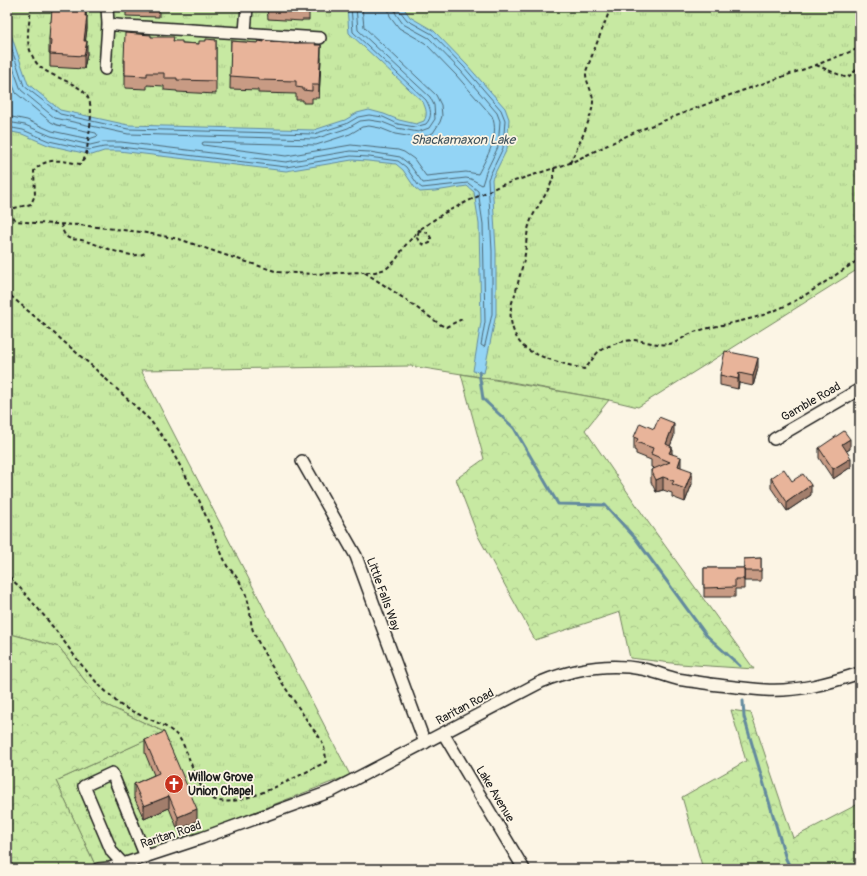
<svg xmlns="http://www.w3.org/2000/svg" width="867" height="876" viewBox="0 0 867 876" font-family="Pangolin,sans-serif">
<defs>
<pattern id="grass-tufts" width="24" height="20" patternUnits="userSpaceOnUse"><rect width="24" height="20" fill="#c7e9a2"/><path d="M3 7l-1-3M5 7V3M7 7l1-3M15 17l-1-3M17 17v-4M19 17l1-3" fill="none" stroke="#aac78b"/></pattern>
<pattern id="forest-crowns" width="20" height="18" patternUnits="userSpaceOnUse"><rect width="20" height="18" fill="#c7e9a2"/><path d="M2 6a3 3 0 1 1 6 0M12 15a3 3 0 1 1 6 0" fill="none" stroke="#aac78b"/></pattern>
</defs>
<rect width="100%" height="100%" fill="#fcf5e5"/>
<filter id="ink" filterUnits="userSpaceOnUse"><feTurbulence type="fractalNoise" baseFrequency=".025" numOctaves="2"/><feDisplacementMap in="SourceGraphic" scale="8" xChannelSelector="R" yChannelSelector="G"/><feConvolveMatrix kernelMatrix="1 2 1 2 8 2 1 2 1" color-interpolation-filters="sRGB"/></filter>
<g filter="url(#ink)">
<!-- grass -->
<path fill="url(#grass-tufts)" stroke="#72825f" d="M7,7H860V268L638,407L609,400L506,381L411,366L141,370L350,775L107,869H97L56,781L164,732L102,703L59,647L7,633Z"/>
<!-- forest -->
<path fill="url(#forest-crowns)" stroke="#72825f" d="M461,374L609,400L585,430L648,522L754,669L680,664L630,658L620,612L535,640L478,536L456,479L484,459Z
M7,633L59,647L102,703L164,732L56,781L97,869H7Z
M731,710L751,713L793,838L860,803V869H703L682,797L746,761Z"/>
<!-- water -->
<path fill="#93d4f5" stroke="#638a9e" d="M347,7H403L410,17L434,31L467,65L505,108L509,119L507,149L492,179L496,251V314L484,373L473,371L481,322L479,224L474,192L467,186L435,191L420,192L415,188L403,170L396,164L368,161L352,160L286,171L119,151H104L92,155L48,145L22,134L7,131V23L28,84L60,110L128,125L314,130L345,120L357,113L369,110L384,114L399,120L416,124L424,121C428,114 426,109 423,102L349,33Z"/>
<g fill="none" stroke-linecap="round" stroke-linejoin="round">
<!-- shore -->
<path stroke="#4c6673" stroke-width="1" d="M362,7L364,27L436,95L441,105L442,116L440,122L433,133L419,138L395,134L380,128L369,126L362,127L350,134L316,145L204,142L202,143L203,145L286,156L351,145L398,150L404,152L414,159L426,176L466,172L478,174C487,157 500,136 492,116L456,75L425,43L399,28L390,16L388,7
M7,35L24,86L60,114L128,129L314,134L346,124L358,117L369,115L383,117L398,124L415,127L426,124C433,116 431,109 426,100L353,32L351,7
M7,51L21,90L55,118L128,134L315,139L348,128L360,121L369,120L382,122L397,128L418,132L429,128L435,119L434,105L430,97L358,30L356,7
M7,70L16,93L51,122L57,125L96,133L98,136L89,139L52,131L27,120L7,116
M7,122L25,125L51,136L90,145L103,142H121L286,162L350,151L370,152L400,157L409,164L423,183L466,178L471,179L482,185L486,172L498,147L500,121L497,113L461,71L429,38L403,24L396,14L394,7
M7,127L23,130L49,141L90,150L104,147H120L286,167L351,156L369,157L398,161L406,167L418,185L422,188L468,183L478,191L483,224L485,322L481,345L484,347L485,345L492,314V251L488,179L503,148L505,120L501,110L464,67L432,34L407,20L400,11L399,7"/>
<!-- stream -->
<path stroke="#638a9e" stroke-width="3" d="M479,372L483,399L514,428L558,504L605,505L636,539L706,635L740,666
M743,701L744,717L786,859L791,869"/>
<!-- minor casing -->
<g stroke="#1c1c1c" stroke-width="14">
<path id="minor" d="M107,7L108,24L126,26L320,38
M245,32L247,7
M105,69L108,24
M774,439L860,389
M302,461L356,556L425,743
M443,733L524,869
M125,868L123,864L112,852L84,786L112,773L146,857
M98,869L110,868L123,864L202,838L332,791L541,682C573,669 608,663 642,669C654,671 665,676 677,679C688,681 700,682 710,684C729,686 747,689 765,690C798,692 829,683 860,673"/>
</g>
<!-- path -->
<path stroke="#1c1c1c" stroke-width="2" stroke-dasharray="4 3" stroke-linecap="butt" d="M816,65L847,78L860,67
M570,163C577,148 593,117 593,101C593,91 585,82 586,71L611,7
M554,168C556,184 537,205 531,220C525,234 527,250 523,264C520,274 518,284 515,294C514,298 511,303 511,308C509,321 514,338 524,347C536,357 568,365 584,369C592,363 594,352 605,348C613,344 625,340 634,340C648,341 662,348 676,342C682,339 688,334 694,332C720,324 746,322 771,312C803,300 831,277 860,259
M7,210L31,204L35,195L34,171C46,156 63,161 80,164C88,158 87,144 89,135C95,92 88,91 51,74C42,69 36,65 32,55C24,39 30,23 31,7
M7,213L17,221L35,223L79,225L141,232L179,239L225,255L278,272L313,274L364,272
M61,224C62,228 63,233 66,236C70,240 75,239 81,240C97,243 122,257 139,255C141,255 143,254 145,253
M7,290L12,297L92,366L150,420L168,444L199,500L227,566C238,577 246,590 249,606C251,614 250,625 254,633C269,666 292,697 312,728C323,740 325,746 326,762C301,774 246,806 219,801C197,797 191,755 180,739C170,724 138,716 122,706C118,704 115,700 111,696C91,679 76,658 60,636C44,615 26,594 7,574
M462,319L446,327L441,325L396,293L364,272H375L386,269L396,260L404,247L419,230L428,233L431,238L430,243L425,245L420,243L417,238L419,230L444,213L499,186L570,163L635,132L730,95L816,65L860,48"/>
<!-- minor -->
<use href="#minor" stroke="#fcf5e5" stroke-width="11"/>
</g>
<!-- wall -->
<path fill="#c89b84" stroke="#1c1c1c" d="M53,7H88V9H86L87,29L85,41L87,54L84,69L50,67V53H49V40Z
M126,7H159V17L126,16Z
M196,7H227V9Z
M267,7H309V20H302V21L268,19Z
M151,37L174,41L182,43L199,44L206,41L216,40V94L177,92V91L164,90V86L147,85V89L125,88V73L124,72V60Z
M231,41L258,43H283L315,45L321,58L319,98H312V103H303V100H296V94L258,93V90L230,89Z
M758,368L753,386L739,383L738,389L720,385V375Z
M674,436L670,446L672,454L692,484L685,502L672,497V493L663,490L656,492L651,482V470L654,468L651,467V460L636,454V451L634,450V437Z
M819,448L850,449L846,451L851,467L833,479L819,458Z
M771,478L792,481L811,495L787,511L771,488Z
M761,558V581H744V559Z
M704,568H744V589H735V597H704Z
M145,740L197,821L178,830L169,808L144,819L134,797V784L154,775L145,753Z"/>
<!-- shaded-wall -->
<path fill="#a27e6c" stroke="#1c1c1c" d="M86,7L85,27L87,16V29L84,54V41Z
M87,41V54L84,69V56Z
M321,45V58L319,98V85Z
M758,358V368L753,386V376Z
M739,373V383L738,389V379Z
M674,423V436L666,457V444Z
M850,439V449L842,454V444Z
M672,447V459L669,453Z
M681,457V470L678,466Z
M851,458V467L833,479V469Z
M692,471V484L685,502V489Z
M663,477V490L656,492V480Z
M811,485V495L787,511V502Z
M169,796V808L144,819V806Z
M197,809V821L178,830V817Z"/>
<!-- building -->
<path fill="#e8b49a" stroke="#1c1c1c" d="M53,7H86L85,16H87L84,41H87L84,56L50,54L51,40H49L50,22H51L52,8H53Z
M282,7H302V8Z
M125,33L151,35V37H174L173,41H182V43L199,44V41H206V39L216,40V81L177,80V78H164V73H147V76L125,75V60H124Z
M264,40L283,43H316L315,45H321L319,85H312V91L303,90V88L296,87V81L258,80V78L230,76L231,41L258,43L259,41L264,42Z
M725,351L758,358L753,376L739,373L738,379L720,375Z
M659,417L674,423L666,444L672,447L669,453L681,457L678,466L692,471L685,489L672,484L674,481L663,477L656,480L651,470L670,462L651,454L653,448L636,442L638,439L634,437L640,423L654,429Z
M844,431L850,439L842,444L851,458L833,469L819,448Z
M784,469L792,481L803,474L811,485L787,502L771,478Z
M761,558V571H744V559Z
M704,568H744V579H735V587L704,588Z
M164,732L197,809L178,817L169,796L144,806L134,784L159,773L145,740Z"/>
</g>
<!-- icons -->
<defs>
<g id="church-disc" transform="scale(1)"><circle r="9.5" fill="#c8321e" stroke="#fcf5e5"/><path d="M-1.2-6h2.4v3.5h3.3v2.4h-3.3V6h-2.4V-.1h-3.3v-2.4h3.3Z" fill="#fff"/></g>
</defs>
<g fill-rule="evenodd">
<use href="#church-disc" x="174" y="784"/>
</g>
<g text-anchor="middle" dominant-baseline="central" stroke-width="3.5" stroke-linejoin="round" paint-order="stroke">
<!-- street labels -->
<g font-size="12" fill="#1c1c1c" stroke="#fcf5e5">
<text transform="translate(811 402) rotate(-30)">Gamble Road</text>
<text transform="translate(383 594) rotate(70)">Little Falls Way</text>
<text transform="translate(465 707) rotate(-28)">Raritan Road</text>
<text transform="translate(495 794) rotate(59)">Lake Avenue</text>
<text transform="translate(171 835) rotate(-18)">Raritan Road</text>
</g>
<!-- poi labels -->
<g font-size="12" font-weight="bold" fill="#1c1c1c" stroke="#fcf5e5" text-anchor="start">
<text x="188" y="777">Willow Grove<tspan x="188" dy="14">Union Chapel</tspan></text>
</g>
<!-- water labels -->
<g font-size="13" font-style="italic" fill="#40535d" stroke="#fcf5e5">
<text x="463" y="140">Shackamaxon Lake</text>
</g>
</g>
<!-- margin -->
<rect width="867" height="876" fill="none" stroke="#fcf5e5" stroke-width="24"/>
<rect x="12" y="12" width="843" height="852" fill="none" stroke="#1c1c1c" stroke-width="1.5" filter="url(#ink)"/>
</svg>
